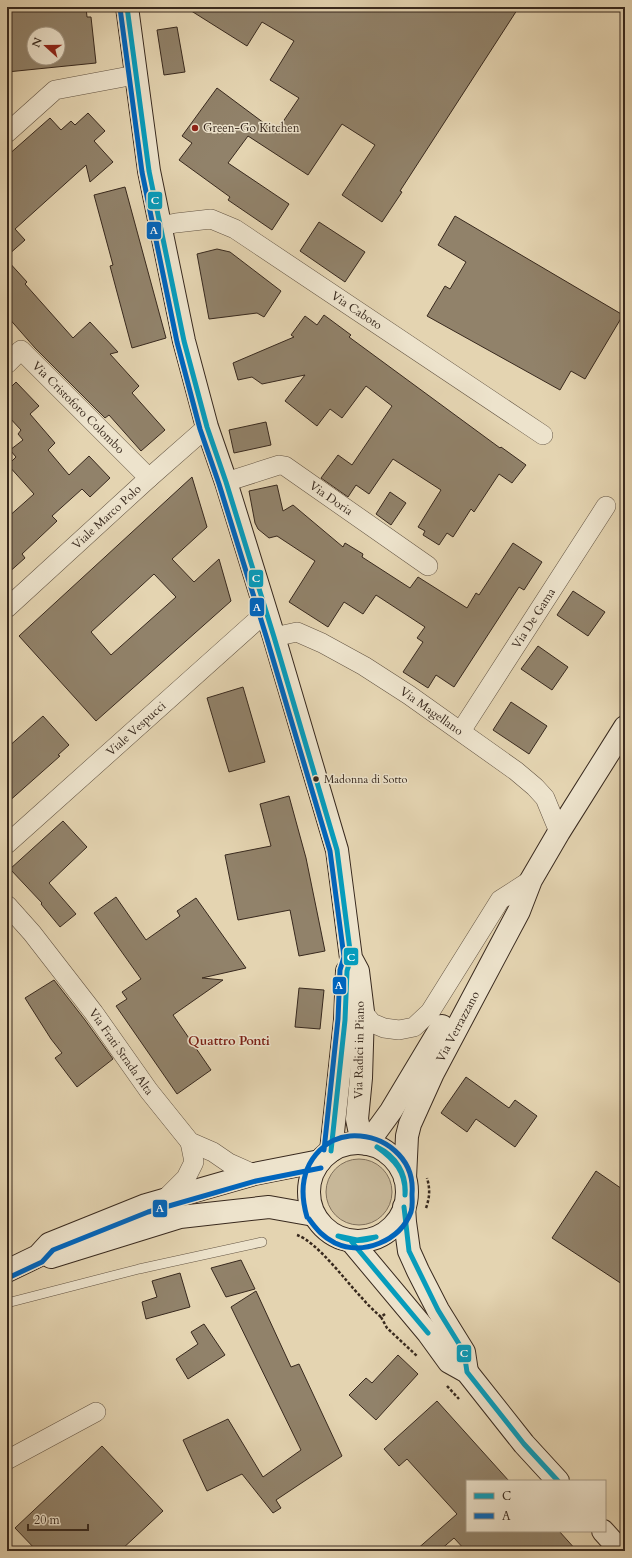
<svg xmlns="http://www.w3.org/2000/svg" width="632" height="1558" viewBox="0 0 632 1558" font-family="Cardo,serif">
<rect width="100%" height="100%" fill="#e4d4b1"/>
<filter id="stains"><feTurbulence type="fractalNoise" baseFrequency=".005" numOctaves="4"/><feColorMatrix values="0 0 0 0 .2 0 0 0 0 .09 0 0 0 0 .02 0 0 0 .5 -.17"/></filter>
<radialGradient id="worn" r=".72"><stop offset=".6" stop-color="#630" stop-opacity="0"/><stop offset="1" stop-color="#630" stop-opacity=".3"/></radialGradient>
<!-- green -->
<path fill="#c7b798" stroke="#80705b" d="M326 1192a33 33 0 1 1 66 0a33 33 0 1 1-66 0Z"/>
<!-- building -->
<path fill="#91826a" stroke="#38291e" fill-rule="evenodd" d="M7,7H86L87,17H91L96,63L7,72ZM34,34H58V58H34Z
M185,7H519L400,191L402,192L382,222L342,195L375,145L342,124L308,175L248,136L228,163L289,204L272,230L228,200L230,197L179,160L192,143L182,136L217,88L276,132L299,98L270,80L294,41L262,22L247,46Z
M177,27L185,72L164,75L157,30Z
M88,113L105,131L94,141L113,162L90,182L86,165L15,229L25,240L7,256V156L50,118L61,130L71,121L75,125Z
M125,187L166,338L132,348L110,266L113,265L94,195Z
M455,216L623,315L585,379L571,371L560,390L427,316L445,286L450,289L466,262L438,245Z
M319,222L365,252L345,282L300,251Z
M217,249L230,252L281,291L264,317L257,313L209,319L197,254Z
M7,260L27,282L25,284L73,338L90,322L118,352L110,354L139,386L132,393L165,430L141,451L109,415L105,418L35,348L7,316Z
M324,315L351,335L349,337L500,448L501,447L526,465L512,483L499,474L474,512L471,509L453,537L447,533L439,545L423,535L425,531L418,527L441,490L393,459L369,494L356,485L348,497L321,478L338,455L352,465L392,406L366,386L342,418L330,409L317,426L285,401L305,375L262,384L252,377L238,380L233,363L294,337L291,335L305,316L317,325Z
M16,382L39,406L30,414L55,443L48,450L69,475L89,456L110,478L90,497L82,489L52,516L57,521L22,554L25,558L7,574V518L34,494L8,465L16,457L10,450L23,440L18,434L21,430L7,415V391Z
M266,422L271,445L234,453L229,430Z
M192,477L207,527L172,559L194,582L219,559L231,601L96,721L19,636ZM154,574L176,597L111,655L91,632Z
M277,485L283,511L293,505L343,547L345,543L363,554L362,557L410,588L418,577L467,608L476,593L479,595L513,543L542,562L524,590L519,587L454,687L436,675L428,688L403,672L423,642L417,638L425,627L376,595L363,614L344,602L328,627L289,602L315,561L277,536L269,538L258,529L255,523L249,491Z
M390,492L406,503L391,525L376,514Z
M573,591L605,612L588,636L557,615Z
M538,646L568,667L552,690L521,669Z
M243,687L265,762L229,772L207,698Z
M511,702L547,726L529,754L493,730Z
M43,716L69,745L58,755L60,756L7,803V748Z
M289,796L306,858L325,951L299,956L290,910L238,920L225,855L271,846L260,804Z
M63,821L87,847L49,883L76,914L60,927L41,904L42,903L10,869Z
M116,897L146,940L180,916L177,911L196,898L246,968L202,978L223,980L173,1015L211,1070L177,1094L116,1006L127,999L122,992L141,979L94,913Z
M54,980L85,1020L113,1059L77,1087L55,1058L62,1053L51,1039L25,998Z
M299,988L324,990L320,1029L295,1027Z
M466,1077L509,1108L515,1100L537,1116L515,1147L476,1119L467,1132L441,1113Z
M596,1171L625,1191V1286L552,1238Z
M241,1260L255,1289L226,1297L211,1268Z
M180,1273L190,1307L146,1319L142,1302L157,1297L152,1281Z
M256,1291L291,1367L299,1364L342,1456L276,1500L281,1508L273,1513L242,1474L207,1491L183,1440L228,1419L263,1477L301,1450L231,1307Z
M204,1324L225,1355L188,1379L176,1359L198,1344L191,1332Z
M398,1355L418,1374L376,1420L349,1395L366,1378L372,1383Z
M437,1401L509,1481H467V1531H559L577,1551H466L454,1538L439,1551H415L457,1514L407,1459L399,1466L384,1449Z
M102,1446L163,1511L120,1551H37L15,1528Z"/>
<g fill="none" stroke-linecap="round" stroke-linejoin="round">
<!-- lane casing -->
<g stroke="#635443" stroke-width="10">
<path id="lane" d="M7,1303L139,1269L262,1242"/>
</g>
<!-- street casing -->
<g stroke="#635443" stroke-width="20">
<g id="street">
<path d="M7,133L55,90L135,75"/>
<path id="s1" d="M160,226L176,223L211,219L235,229L543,435"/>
<path id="s2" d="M7,364L21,350L149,478"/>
<path id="s3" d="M226,482L279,465L285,466L428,566"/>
<path id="s4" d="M7,608L149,478L207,427"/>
<path id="s5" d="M274,637L297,632L322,643L364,666L409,695L516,771L535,787L545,798L559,832"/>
<path id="s6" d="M461,731L606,506"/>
<path id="s7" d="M7,844L265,613"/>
<path id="s8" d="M7,905L32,933L94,1013L149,1091L190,1142L213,1152L229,1163L254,1174"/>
<path d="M363,1012L372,1023L384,1028L399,1030L414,1027L430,1012L500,900L531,880"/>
<path d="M164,1200L186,1178L194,1162L190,1142"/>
<path d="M7,1460L96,1412"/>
</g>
</g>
<!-- secondary casing -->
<g stroke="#38291e" stroke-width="24">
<g id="secondary">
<path d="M127,7L149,171L184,341L207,427L226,482L274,637L337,850L351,958L358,971L363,1012L361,1078L357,1119L362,1143"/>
<circle cx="358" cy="1192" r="49"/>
<path d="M367,1144L391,1111L442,1026"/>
<path d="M331,1151L345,1020L347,971"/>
<path id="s9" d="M405,1178L407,1136L410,1124L433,1073L519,911L531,880L559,832L625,727"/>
<path d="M404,1207L405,1222L409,1251L418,1271L438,1310L464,1352L467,1372"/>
<path d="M351,1241L428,1333L449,1362L467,1372L524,1444L558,1481"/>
<path d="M51,1257L180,1217L269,1207L314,1215"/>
<path d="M7,1271L38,1256L49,1244L146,1205L254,1174L320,1161"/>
<path d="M603,1531L621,1551"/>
</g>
</g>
<!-- path -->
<path stroke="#38291e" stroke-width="2.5" stroke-dasharray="3 2" stroke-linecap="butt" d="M426,1208C430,1197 430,1188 427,1178
M297,1235C317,1242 345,1280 361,1297C367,1304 374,1311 381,1317
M385,1314L381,1317L387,1328L417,1356
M447,1386L459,1399"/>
<!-- lane -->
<use href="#lane" stroke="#ede3cc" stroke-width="9"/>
<!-- street -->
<use href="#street" stroke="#ede3cc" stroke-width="19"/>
<!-- secondary -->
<use href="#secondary" stroke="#ede3cc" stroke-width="22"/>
<!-- bus-1 casing -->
<g stroke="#ede3cc" stroke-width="8">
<path id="bus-1" d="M127,7L149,171L184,341L207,427L226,482L274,637L337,850L351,958L347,971L345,1020L331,1151
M377,1147C396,1156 407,1174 405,1195
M377,1147C395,1160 406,1172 405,1195
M404,1207L409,1251L438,1310L464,1352L467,1372L524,1444L558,1481
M338,1236L357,1240L376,1237
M338,1236C351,1242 363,1242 376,1237
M351,1241L428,1333"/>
</g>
<!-- bus-2 casing -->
<g stroke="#ede3cc" stroke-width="8">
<path id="bus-2" d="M120,8L142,172L177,342L200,429L219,484L267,639L330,851L344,957L340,970L338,1019L324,1150
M307,1217C300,1193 301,1169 320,1150C328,1142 339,1137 350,1136C384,1134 415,1158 412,1194C412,1200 413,1206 411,1212C400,1241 363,1256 335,1243C323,1237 317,1230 309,1219
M10,1277L42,1262L53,1250L148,1212L256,1181L321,1168"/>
</g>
<!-- bus-1 -->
<use href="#bus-1" stroke="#069cbc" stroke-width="5"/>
<!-- bus-2 -->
<use href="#bus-2" stroke="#0065bd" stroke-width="5"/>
</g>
<!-- markers -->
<circle fill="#8f2418" stroke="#ede3cc" stroke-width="1.5" cx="195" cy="128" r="4"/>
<circle fill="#38291e" stroke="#ede3cc" stroke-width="1.5" cx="316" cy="779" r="3.5"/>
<g text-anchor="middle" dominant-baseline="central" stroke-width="3" stroke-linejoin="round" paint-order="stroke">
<!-- bus labels -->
<g font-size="11" fill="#38291e" stroke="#ede3cc" text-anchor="start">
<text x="324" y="779">Madonna di Sotto</text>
</g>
<!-- poi labels -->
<g font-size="12" fill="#38291e" stroke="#ede3cc" text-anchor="start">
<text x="203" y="128">Green-Go Kitchen</text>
</g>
<!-- street labels -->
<g font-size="12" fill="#38291e" stroke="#ede3cc">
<text stroke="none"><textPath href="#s1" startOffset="224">Via Caboto</textPath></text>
<text stroke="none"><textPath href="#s2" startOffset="101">Via Cristoforo Colombo</textPath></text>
<text stroke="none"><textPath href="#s3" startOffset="118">Via Doria</textPath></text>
<text stroke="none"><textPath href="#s4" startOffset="135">Viale Marco Polo</textPath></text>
<text stroke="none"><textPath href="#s6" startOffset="134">Via De Gama</textPath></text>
<text stroke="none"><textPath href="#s5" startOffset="180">Via Magellano</textPath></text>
<text stroke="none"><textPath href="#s7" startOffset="173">Viale Vespucci</textPath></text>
<text stroke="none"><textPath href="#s9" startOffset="163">Via Verrazzano</textPath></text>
<text transform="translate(359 1050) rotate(-89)">Via Radici in Piano</text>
<text stroke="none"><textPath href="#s8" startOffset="186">Via Frati Strada Alta</textPath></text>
</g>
<!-- neighbourhood labels -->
<g font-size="13" font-weight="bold" fill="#7a1f14" stroke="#ede3cc">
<text x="229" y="1041">Quattro Ponti</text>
</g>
</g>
<g stroke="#ede3cc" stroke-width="1.5">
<rect x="147" y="191" width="16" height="19" rx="4" fill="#069cbc"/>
<rect x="146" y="221" width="16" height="19" rx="4" fill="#0065bd"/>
<rect x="248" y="569" width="16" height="19" rx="4" fill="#069cbc"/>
<rect x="249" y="597" width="16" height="20" rx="4" fill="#0065bd"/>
<rect x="343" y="947" width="16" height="19" rx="4" fill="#069cbc"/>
<rect x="332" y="976" width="15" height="19" rx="4" fill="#0065bd"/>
<rect x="152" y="1199" width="16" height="19" rx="4" fill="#0065bd"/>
<rect x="456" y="1344" width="16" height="19" rx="4" fill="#069cbc"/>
</g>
<g font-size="11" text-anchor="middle" font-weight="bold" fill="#fff">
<text x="155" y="204">C</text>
<text x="154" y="234">A</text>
<text x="256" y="582">C</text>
<text x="257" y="611">A</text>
<text x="351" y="961">C</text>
<text x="339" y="989">A</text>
<text x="160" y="1212">A</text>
<text x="464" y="1357">C</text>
</g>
<!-- margin -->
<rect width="632" height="1558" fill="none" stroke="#e4d4b1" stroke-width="24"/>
<rect x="8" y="8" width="616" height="1542" fill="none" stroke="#38291e" stroke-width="2"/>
<rect x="12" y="12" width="608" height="1534" fill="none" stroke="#38291e"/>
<!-- legend -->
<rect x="466" y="1480" width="140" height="52" fill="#ede3cc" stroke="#a59986"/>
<rect x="474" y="1493" width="20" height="6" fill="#069cbc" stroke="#a59986"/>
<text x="502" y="1500" font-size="12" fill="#38291e">C</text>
<rect x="474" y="1513" width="20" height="6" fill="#0065bd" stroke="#a59986"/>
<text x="502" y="1520" font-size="12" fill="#38291e">A</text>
<!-- north arrow -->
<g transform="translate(46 46) rotate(291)"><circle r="19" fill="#ede3cc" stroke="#a59986"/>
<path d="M0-3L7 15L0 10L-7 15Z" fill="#8f2418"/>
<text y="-6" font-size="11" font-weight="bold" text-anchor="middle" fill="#38291e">N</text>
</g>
<!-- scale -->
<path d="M28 1524v6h60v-6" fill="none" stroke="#38291e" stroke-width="2"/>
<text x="34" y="1524" font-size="12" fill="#38291e" stroke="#ede3cc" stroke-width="3" paint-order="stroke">20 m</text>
<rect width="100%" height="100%" filter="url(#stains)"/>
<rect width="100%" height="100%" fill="url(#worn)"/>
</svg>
